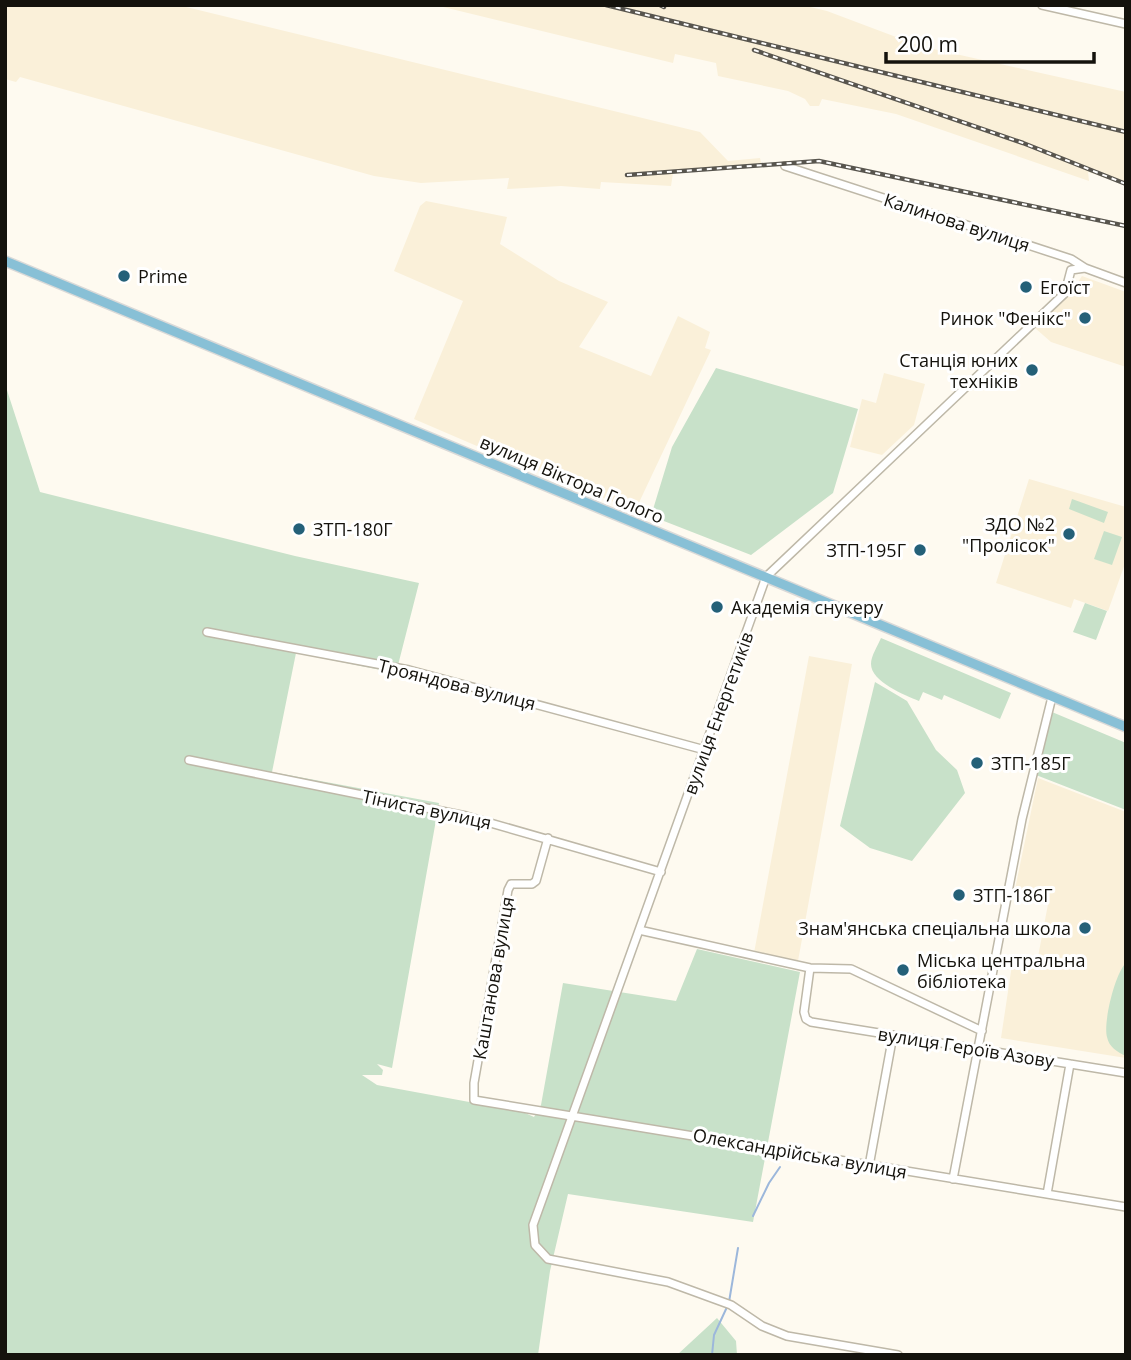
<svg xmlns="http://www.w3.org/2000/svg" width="1131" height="1360" viewBox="0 0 1131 1360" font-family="'Open Sans',sans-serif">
<rect width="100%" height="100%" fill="#fefaf0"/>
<!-- built -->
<path fill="#faf0d9" d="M5,5H178L700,132L728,161L760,158L762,167L673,173L671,186L601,182L600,189L561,186L507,189L509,178L421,183L374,176L20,77L16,82L5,79Z
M435,5H802L827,11L920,46L1126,92V185L1088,172L1089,181L896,114L822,99L819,106H810L805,99L788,91L718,76L716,63L675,54L673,63Z
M426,201L507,217L500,244L559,281L608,302L579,347L651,376L678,316L710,332L705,348L711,350L635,511L535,469L536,463L517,455L514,462L414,419L463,301L394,271L420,206Z
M1082,276L1126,292V367L1051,342L1035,328L1072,291Z
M884,373L925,384L914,425L882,455L850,447L862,399L876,403Z
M1029,479L1126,507V561L1108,611L1074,599L1071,608L996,583Z
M809,656L852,664L798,961L754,953Z
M1038,778L1126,812V1058L1001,1038L1013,958L1037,962L1049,899L1015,889Z"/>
<!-- green -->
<path fill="#c8e1c9" d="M716,368L858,409L833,493L751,555L651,516L672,447Z
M5,384L40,492L295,556L419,583L396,673L296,653L272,772L439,803L392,1068L377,1064L383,1070L382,1075H362L377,1085L523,1112L534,1117L541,1105L563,983L676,1001L697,949L800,972L753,1222L568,1194L550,1271L538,1355H5Z
M1072,499L1108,512L1104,523L1069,509Z
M1104,531L1122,537L1112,565L1094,559Z
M1085,603L1107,611L1096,640L1073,632Z
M881,638L1011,693L1000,719L944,695L942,700L923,692L919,701C905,695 871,682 871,664C871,656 878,645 881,638Z
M875,682L907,701L936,750L957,770L965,793L912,861L870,848L840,826Z
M1052,712L1126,743V810L1036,775Z
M1126,963V1056C1117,1052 1109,1047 1107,1037C1103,1023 1115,973 1126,963Z
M717,1318L736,1341L737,1355H677Z"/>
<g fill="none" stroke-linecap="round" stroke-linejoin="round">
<!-- stream -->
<path stroke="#9cb7db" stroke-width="2" d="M753,1216L769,1183L780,1167
M729,1302L738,1248
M712,1355L714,1335L727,1307"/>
<!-- minor casing -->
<g stroke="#beb8a8" stroke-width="10">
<path id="minor" d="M1042,5L1126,24
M785,166L1071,259L1085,268L1126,283
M207,632L409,670L705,750
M189,760L466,816L661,872
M548,838L536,881L532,884H511L508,890L474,1083V1100L1126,1207
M639,930L810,968L851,969L982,1031
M810,968L804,1012L806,1019L811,1022L1126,1073
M869,1166L893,1035
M953,1179L1022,819L1052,697
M1047,1194L1070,1064
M898,1355L787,1336L762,1326L731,1305L668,1282L548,1259L535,1245L533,1225L766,577L1065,293L1071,270L1085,268"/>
</g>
<!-- major casing -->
<g stroke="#d9d9d8" stroke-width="12">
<path id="major" d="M5,261L1126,727"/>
</g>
<!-- minor -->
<use href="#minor" stroke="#fff" stroke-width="7"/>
<!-- major -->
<use href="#major" stroke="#88c0d6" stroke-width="9"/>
<!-- rail casing -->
<g stroke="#58554e" stroke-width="4.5">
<path id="rail" d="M606,5L1126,132
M660,5L664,7
M754,50L1023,143L1126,184
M627,175L819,161L1126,226"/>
</g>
<!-- rail -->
<use href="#rail" stroke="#fff" stroke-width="2" stroke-dasharray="5" stroke-linecap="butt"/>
</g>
<!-- markers -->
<g fill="#246078" stroke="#fff" stroke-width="2.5">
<circle cx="124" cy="276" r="7"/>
<circle cx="1026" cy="287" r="7"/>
<circle cx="1085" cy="318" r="7"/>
<circle cx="1032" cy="370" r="7"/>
<circle cx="299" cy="529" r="7"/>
<circle cx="1069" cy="534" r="7"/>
<circle cx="920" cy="550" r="7"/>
<circle cx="717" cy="607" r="7"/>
<circle cx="977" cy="763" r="7"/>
<circle cx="959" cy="895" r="7"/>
<circle cx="1085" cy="928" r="7"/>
<circle cx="903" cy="970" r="7"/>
</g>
<g text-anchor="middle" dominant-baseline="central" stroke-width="6" stroke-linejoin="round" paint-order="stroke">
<!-- street labels -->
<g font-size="18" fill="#14120c" stroke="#fff">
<text transform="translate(957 222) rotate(18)">Калинова вулиця</text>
<text transform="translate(572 479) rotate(23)">вулиця Віктора Голого</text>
<text transform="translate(457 684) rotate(14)">Трояндова вулиця</text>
<text transform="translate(718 713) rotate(-70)">вулиця Енергетиків</text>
<text transform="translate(427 809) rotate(12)">Тіниста вулиця</text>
<text transform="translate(493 978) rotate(-80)">Каштанова вулиця</text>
<text transform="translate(966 1047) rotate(9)">вулиця Героїв Азову</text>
<text transform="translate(800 1153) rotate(10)">Олександрійська вулиця</text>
</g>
<!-- poi labels -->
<g font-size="18" fill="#14120c" stroke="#fff" text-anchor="start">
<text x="138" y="276">Prime</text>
<text x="1040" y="287">Егоїст</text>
<text x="1071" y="318" text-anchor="end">Ринок "Фенікс"</text>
<text x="1018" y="360" text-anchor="end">Станція юних<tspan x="1018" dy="21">техніків</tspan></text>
<text x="1055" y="524" text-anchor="end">ЗДО №2<tspan x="1055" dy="21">"Пролісок"</tspan></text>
<text x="313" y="529">ЗТП-180Г</text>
<text x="906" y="550" text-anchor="end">ЗТП-195Г</text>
<text x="731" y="607">Академія снукеру</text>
<text x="991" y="763">ЗТП-185Г</text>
<text x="973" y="895">ЗТП-186Г</text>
<text x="1071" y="928" text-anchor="end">Знам'янська спеціальна школа</text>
<text x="917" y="960">Міська центральна<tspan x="917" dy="21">бібліотека</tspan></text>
</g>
</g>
<!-- border -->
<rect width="1131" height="1360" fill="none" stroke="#14120c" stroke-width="14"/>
<!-- scale -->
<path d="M886 52v10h208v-10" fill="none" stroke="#14120c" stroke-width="3.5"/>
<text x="897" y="52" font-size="21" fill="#14120c" stroke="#ffffff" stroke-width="5" paint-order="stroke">200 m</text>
</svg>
